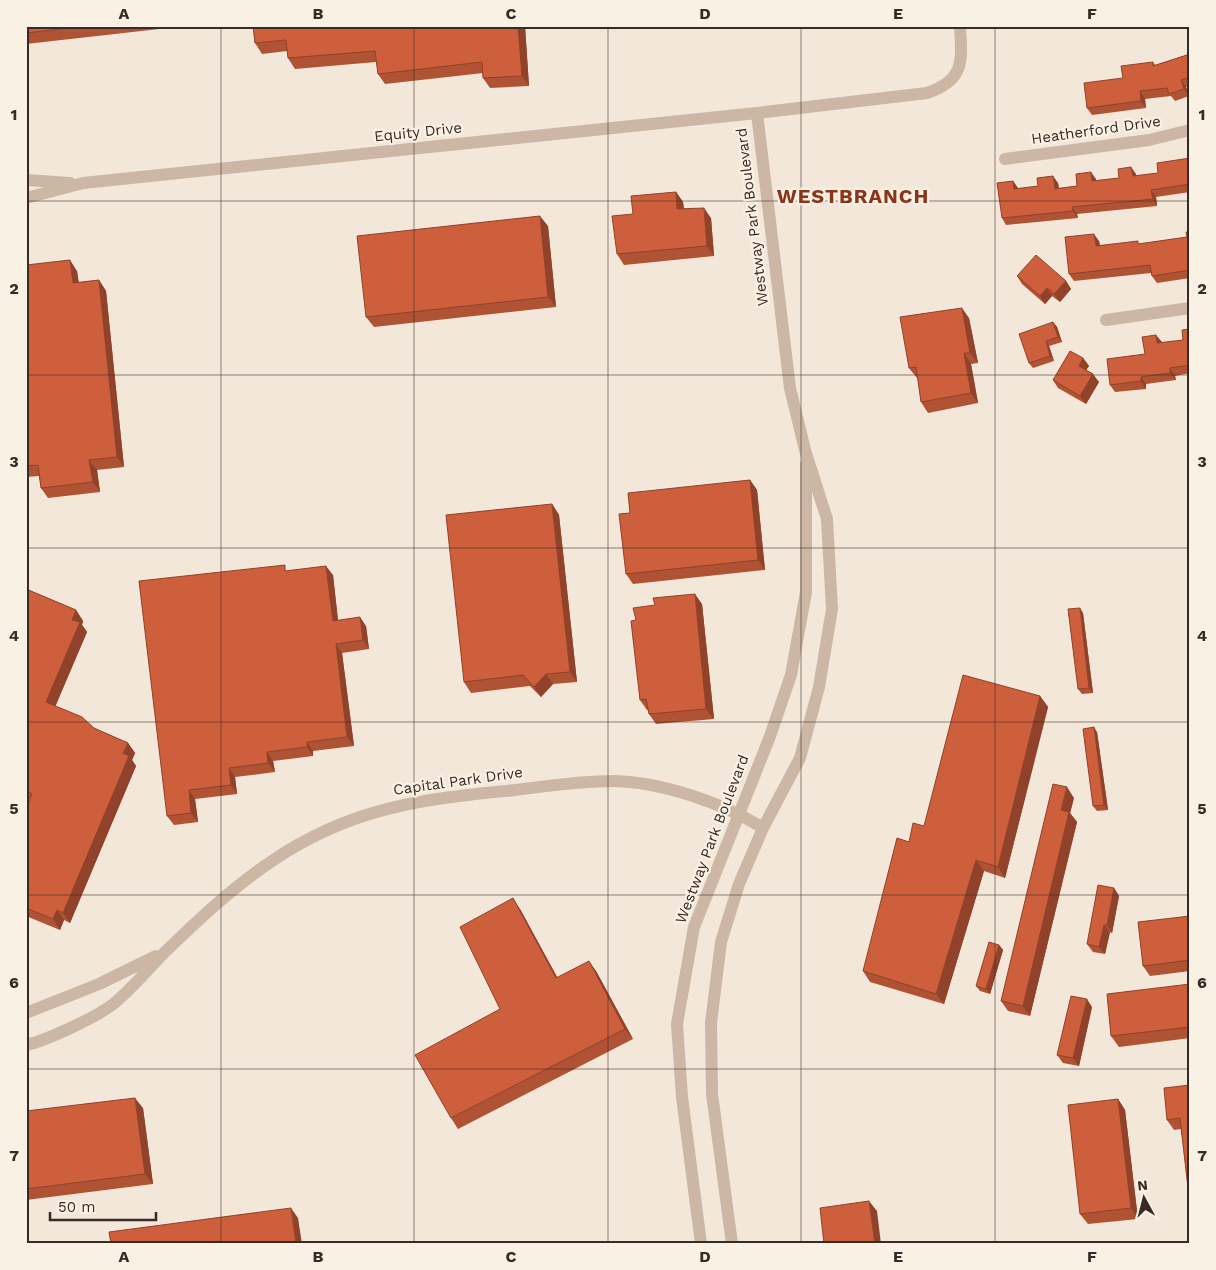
<svg xmlns="http://www.w3.org/2000/svg" width="1216" height="1270" viewBox="0 0 1216 1270" font-family="'Work Sans',sans-serif">
<rect width="100%" height="100%" fill="#f3e7d9"/>
<g fill="none" stroke-linecap="round" stroke-linejoin="round">
<!-- minor -->
<path stroke="#ccb6a4" stroke-width="12" d="M1005,159L1149,140L1190,130
M26,180L70,183
M26,198L83,183L757,113L927,93C965,80 962,61 960,26
M1106,320L1190,308
M26,1013L99,984L156,956
M26,1045C48,1040 94,1018 112,1005C131,990 148,969 165,952C198,920 233,887 272,861C351,807 423,799 515,790C547,786 581,781 614,781C662,782 723,803 763,828
M701,1244L682,1097L677,1024L694,927L769,739L791,675L806,592V464
M732,1244L712,1094L711,1023L721,942L739,884L763,828L800,758L819,687L832,609L827,519L805,450L790,388L757,113"/>
</g>
<!-- wall -->
<path fill="#b05234" d="M26,26H158L159,29L26,44Z
M253,26H525L529,86L490,88L483,78V73L385,84L378,74L376,62L295,69L288,58L287,51L262,54L255,43Z
M1190,54V86L1186,87L1189,96L1175,101L1171,96L1145,99L1146,108L1092,115L1087,108L1123,78L1153,62L1155,65Z
M1190,158V192L1156,197L1157,206L1077,214L1078,218L1006,225L1002,218L1013,181L1018,189L1058,183L1059,188L1077,186L1096,179V181L1119,178L1136,174V176L1158,173Z
M676,192L683,202L684,209L711,218L714,256L624,265L617,254L633,214Z
M548,226L556,307L374,327L366,317Z
M1190,232V278L1157,283L1152,276L1151,273L1074,281L1069,274L1099,241L1100,245L1140,244L1187,237Z
M26,265L77,271L79,283L99,280L106,291L124,467L97,470L100,492L48,498L41,488L39,476L26,477Z
M1017,276L1066,281L1071,289L1060,302L1052,296L1045,304L1022,284Z
M969,318L978,363L971,364L978,403L928,413L921,402L918,378H917L909,368Z
M1053,322L1057,327L1062,342L1049,346L1054,361L1033,368L1029,363Z
M1190,329V373L1175,376L1176,380L1146,384V389L1115,392L1110,385L1145,354L1162,342V343L1183,340Z
M1083,358L1089,366L1086,370L1099,382L1086,404L1058,388L1053,380Z
M750,480L757,490L765,570L633,584L626,574L630,513Z
M552,504L559,515L577,682L553,684L541,697L530,686L471,693L464,682Z
M288,571L333,575L338,620L366,626L369,649L342,653L354,746L313,751V756L273,761L275,772L235,777L237,794L195,799L198,822L174,825L167,816Z
M26,589L76,610L83,621L82,625L87,632L55,706L94,728L128,743L135,753L132,760L136,766L70,923L64,920L60,930L26,916V809L30,800L26,798Z
M702,604L714,719L656,724L649,714L648,710H647L640,700L636,620Z
M1083,613L1093,693L1082,694L1078,689Z
M1040,696L1048,707L1005,878L984,871L944,1004L870,982L863,971L909,842Z
M1097,732L1108,810L1097,811L1093,806Z
M1074,798L1070,813L1077,822L1030,1016L1008,1011L1001,1001Z
M1114,888L1119,896L1112,933L1110,932L1105,954L1093,952L1087,944Z
M520,909L557,977L596,971L633,1039L458,1129L451,1118L500,1009Z
M1190,916V971L1150,976L1143,966Z
M999,945L1003,950L990,994L980,991L976,986Z
M1190,984V1038L1119,1047L1111,1036Z
M1092,1007L1079,1066L1063,1063L1057,1055Z
M1190,1085V1190L1188,1188L1181,1129L1174,1130L1167,1120Z
M1118,1099L1125,1110L1138,1219L1088,1224L1080,1214Z
M143,1108L153,1184L26,1200V1111Z"/>
<!-- shaded-wall -->
<path fill="#90422a" d="M518,26H525L529,86L522,76Z
M1181,80L1186,87L1189,96L1184,89Z
M1140,91L1145,99L1146,108L1141,101Z
M1131,167L1136,174L1137,183L1133,176Z
M1091,172L1096,179L1097,188L1092,181Z
M1053,176L1058,183L1060,196L1055,189Z
M1013,181L1018,188L1019,196L1014,189Z
M1151,190L1156,197L1157,206L1153,199Z
M676,192L683,202L685,220L677,209Z
M1072,207L1077,214L1078,218L1073,211Z
M704,208L711,218L714,256L707,246Z
M540,216L548,226L556,307L548,297Z
M1094,234L1099,241L1101,253L1096,246Z
M70,260L77,271L80,294L73,283Z
M99,280L106,291L124,467L117,457Z
M1066,281L1071,289L1060,302L1054,294Z
M1047,288L1052,296L1045,304L1040,296Z
M962,308L969,318L978,363L970,353Z
M1053,322L1057,327L1062,342L1058,337Z
M1156,335L1162,342L1163,351L1157,343Z
M1046,341L1049,346L1054,361L1050,356Z
M964,353L971,364L978,403L971,393Z
M1083,358L1089,366L1084,373L1079,366Z
M1170,368L1175,376L1176,380L1170,373Z
M1093,374L1099,382L1086,404L1080,396Z
M1141,377L1146,384V389L1141,381Z
M89,460L97,470L100,492L93,482Z
M750,480L757,490L765,570L758,560Z
M552,504L559,515L577,682L570,672Z
M326,566L333,575L339,630L333,621Z
M695,594L702,604L714,719L706,709Z
M1080,608L1083,613L1093,693L1089,688Z
M76,610L83,621L82,625L87,632L53,712L46,702L72,620Z
M360,617L366,626L369,649L363,640Z
M336,644L342,653L354,746L347,737Z
M546,674L553,684L541,697L534,687Z
M1040,696L1048,707L1005,878L998,867Z
M1094,727L1097,732L1108,810L1104,805Z
M307,742L313,751V756L307,747Z
M128,743L135,753L132,760L136,766L70,923L63,913Z
M267,752L273,761L275,772L268,763Z
M229,768L235,777L237,794L231,785Z
M1067,787L1074,798L1070,813L1077,822L1030,1016L1023,1006L1061,810Z
M189,790L195,799L198,822L191,813Z
M976,860L984,871L944,1004L936,994Z
M1114,888L1119,896L1112,933L1107,925Z
M513,898L520,909L563,988L556,978Z
M57,910L64,920L60,930L53,919Z
M1104,925L1110,932L1105,954L1099,947Z
M999,945L1003,950L990,994L986,989Z
M589,961L596,971L633,1039L625,1029Z
M1087,999L1092,1007L1079,1066L1073,1058Z
M135,1098L143,1108L153,1184L145,1174Z
M1118,1099L1125,1110L1138,1219L1131,1208Z
M869,1201L877,1211L881,1244H875Z
M291,1208L298,1218L302,1244H296Z"/>
<!-- building -->
<path fill="#cd5f3c" stroke="#90422a" d="M26,26H86L26,33Z
M253,26H518L522,76L483,78L482,62L378,74L375,51L288,58L286,40L255,43Z
M1190,54V77L1181,80L1184,89L1169,94L1167,88L1140,91L1141,101L1087,108L1084,83L1123,78L1121,66L1153,62V66Z
M1190,158V184L1151,190L1153,199L1072,207L1073,211L1002,218L997,183L1013,181L1014,189L1038,186L1037,178L1053,176L1055,189L1077,186L1076,174L1091,172L1092,181L1119,178L1118,169L1131,167L1133,176L1158,173L1157,163Z
M676,192L677,209L704,208L707,246L617,254L612,216L633,214L631,196Z
M540,216L548,297L366,317L357,236Z
M1186,232H1190V270L1152,276L1150,265L1069,274L1065,237L1094,234L1096,246L1138,241V244L1187,237Z
M1036,255L1066,281L1054,294L1047,288L1040,296L1017,276Z
M70,260L73,283L99,280L117,457L89,460L93,482L41,488L38,465L26,466V265Z
M962,308L970,353H964L971,393L921,402L916,367L909,368L900,317Z
M1053,322L1058,337L1046,341L1050,356L1029,363L1019,334Z
M1190,329V365L1170,368V373L1141,377V381L1110,385L1107,359L1145,354L1142,337L1156,335L1157,343L1183,340L1182,330Z
M1070,351L1083,358L1079,366L1093,374L1080,396L1053,380Z
M750,480L758,560L626,574L619,514L630,513L628,493Z
M552,504L570,672L546,674L534,687L523,675L464,682L446,515Z
M285,565V571L326,566L333,621L360,617L363,640L336,644L347,737L307,742V747L267,752L268,763L229,768L231,785L189,790L191,813L167,816L139,581Z
M26,589L76,610L72,620L80,622L46,702L82,717L94,728L128,743L123,753L129,756L63,913L57,910L53,919L26,908V809L32,794L26,791Z
M695,594L706,709L649,714L646,699L640,700L631,621L636,620L633,608L655,605L653,598Z
M1080,608L1089,688L1078,689L1068,609Z
M963,675L1040,696L998,867L976,860L936,994L863,971L897,838L909,842L913,823L924,826Z
M1094,727L1104,805L1093,806L1083,729Z
M1053,784L1067,787L1061,810L1069,812L1023,1006L1001,1001Z
M1098,885L1114,888L1107,925H1104L1099,947L1087,944Z
M513,898L556,978L589,961L625,1029L451,1118L415,1055L500,1009L460,927Z
M1190,916V960L1143,966L1138,922Z
M989,942L999,945L986,989L976,986Z
M1190,984V1027L1111,1036L1107,994Z
M1071,996L1087,999L1073,1058L1057,1055Z
M1190,1085V1188H1188L1180,1118L1167,1120L1164,1088Z
M135,1098L145,1174L26,1189V1111Z
M1118,1099L1131,1208L1080,1214L1068,1105Z
M869,1201L875,1244H824L820,1208Z
M291,1208L296,1244H111L109,1232Z"/>
<!-- grid -->
<path fill="none" stroke="#362b26" stroke-width="1" stroke-opacity="0.55" d="M221,26V1244M414,26V1244M608,26V1244M801,26V1244M995,26V1244M26,201H1190M26,375H1190M26,548H1190M26,722H1190M26,895H1190M26,1069H1190"/>
<g text-anchor="middle" dominant-baseline="central" stroke-width="4.5" stroke-linejoin="round" paint-order="stroke">
<!-- street labels -->
<g font-size="15" fill="#362b26" stroke="#faf1e5">
<text transform="translate(1096 130) rotate(-8)">Heatherford Drive</text>
<text transform="translate(418 132) rotate(-6)">Equity Drive</text>
<text transform="translate(752 217) rotate(-97)">Westway Park Boulevard</text>
<text transform="translate(458 781) rotate(-8)">Capital Park Drive</text>
<text transform="translate(712 839) rotate(-69)">Westway Park Boulevard</text>
</g>
<!-- district labels -->
<g font-size="20" font-weight="bold" letter-spacing="1" fill="#8a351a" stroke="#faf1e5">
<text x="853" y="196">WESTBRANCH</text>
</g>
</g>
<!-- border -->
<rect width="1216" height="1270" fill="none" stroke="#faf1e5" stroke-width="55"/>
<!-- north arrow -->
<g transform="translate(1144 1198) rotate(353)" stroke="#faf1e5" stroke-width="4" paint-order="stroke">
<path d="M0-4L9 19L0 12L-9 19Z" fill="#362b26"/>
<text y="-8" font-size="14" font-weight="bold" text-anchor="middle" fill="#362b26">N</text>
</g>
<!-- scale -->
<path d="M50 1212v8h106v-8" fill="none" stroke="#362b26" stroke-width="2.5"/>
<text x="58" y="1212" font-size="15" fill="#362b26" stroke="#faf1e5" stroke-width="4" paint-order="stroke">50 m</text>
<rect x="28" y="28" width="1160" height="1214" fill="none" stroke="#362b26" stroke-width="2"/>
<g font-size="16" text-anchor="middle" font-weight="bold" fill="#362b26">
<text x="124" y="19">A</text>
<text x="318" y="19">B</text>
<text x="511" y="19">C</text>
<text x="705" y="19">D</text>
<text x="898" y="19">E</text>
<text x="1092" y="19">F</text>
<text x="14" y="120">1</text>
<text x="1202" y="120">1</text>
<text x="14" y="294">2</text>
<text x="1202" y="294">2</text>
<text x="14" y="467">3</text>
<text x="1202" y="467">3</text>
<text x="14" y="641">4</text>
<text x="1202" y="641">4</text>
<text x="14" y="814">5</text>
<text x="1202" y="814">5</text>
<text x="14" y="988">6</text>
<text x="1202" y="988">6</text>
<text x="14" y="1161">7</text>
<text x="1202" y="1161">7</text>
<text x="124" y="1262">A</text>
<text x="318" y="1262">B</text>
<text x="511" y="1262">C</text>
<text x="705" y="1262">D</text>
<text x="898" y="1262">E</text>
<text x="1092" y="1262">F</text>
</g>
</svg>
